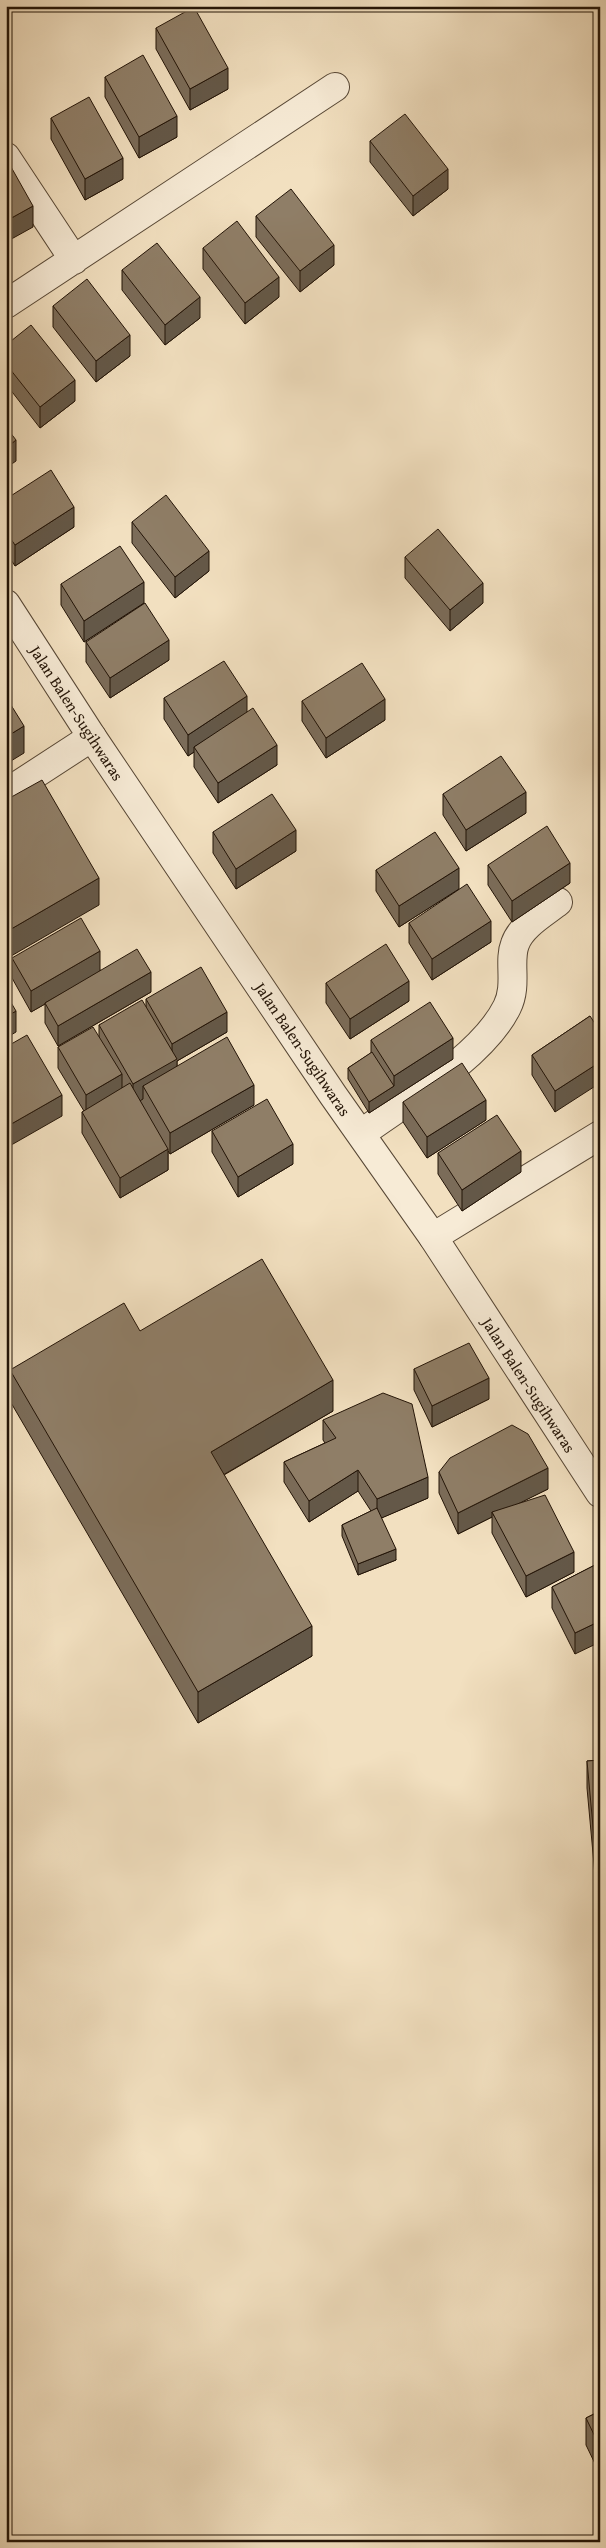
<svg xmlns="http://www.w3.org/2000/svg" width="606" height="2548" viewBox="0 0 606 2548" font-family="'Gentium Book Plus',serif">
<rect width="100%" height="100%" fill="#f2e0c0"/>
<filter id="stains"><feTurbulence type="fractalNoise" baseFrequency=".004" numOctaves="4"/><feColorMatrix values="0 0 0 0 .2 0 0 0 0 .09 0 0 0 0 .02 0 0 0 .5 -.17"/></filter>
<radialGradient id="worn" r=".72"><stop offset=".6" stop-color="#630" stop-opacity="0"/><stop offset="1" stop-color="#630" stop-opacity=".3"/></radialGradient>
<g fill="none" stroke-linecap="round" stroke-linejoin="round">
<!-- minor casing -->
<g stroke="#574735" stroke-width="30">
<path id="minor" d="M6,157L74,260
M6,304L335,87
M6,793L92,737
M362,1133C406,1101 483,1056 507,1007C518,985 508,962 515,944C521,926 544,913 558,902
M433,1237L600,1135"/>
</g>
<!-- tertiary casing -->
<g stroke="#574735" stroke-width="30">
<path id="tertiary" d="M6,604L92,737L333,1095L433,1237L600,1493"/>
</g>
<!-- minor -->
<use href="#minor" stroke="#f7ebd6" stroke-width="28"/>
<!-- tertiary -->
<use href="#tertiary" stroke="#f7ebd6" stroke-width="28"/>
</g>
<!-- wall -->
<path fill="#7b6c59" stroke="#231407" d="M156,28L228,89L190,110L156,49Z
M105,77L177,137L139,158L105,97Z
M51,118L123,179L85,200L51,139Z
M370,141L448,189L413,216L370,162Z
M256,216L334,265L300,292L256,237Z
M203,248L279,297L245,324L203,269Z
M122,270L200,318L165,345L122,290Z
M53,306L130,356L96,382L53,327Z
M6,345L75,401L40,428L6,384Z
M6,499L74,527L15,566L6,552Z
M132,522L209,571L175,598L132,543Z
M405,557L483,603L450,631L405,578Z
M61,584L144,603L84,642L61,605Z
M86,642L169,660L110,698L86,662Z
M164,698L247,712L277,765L218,803L194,767V752L188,756L164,719Z
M302,701L385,720L326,758L302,721Z
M443,794L526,813L466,851L443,815Z
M213,832L296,851L236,889L213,853Z
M488,865L570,883L512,922L488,885Z
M376,870L459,889L399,927L376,891Z
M409,923L491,942L432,980L409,943Z
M12,958L100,970L151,992L58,1046L45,1023V1004L31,1012L12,978Z
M326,983L409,1001L350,1039L326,1003Z
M146,999L227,1032L177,1061V1066L254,1105L170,1154L168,1151V1170L120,1198L82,1133V1112L84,1111L58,1068V1047L99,1037V1025L146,1007Z
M590,1016L555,1112L532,1075V1055Z
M371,1040L453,1059L369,1113L348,1079V1068L371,1053Z
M403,1102L486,1120L427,1158L403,1122Z
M212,1131L293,1164L238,1197L212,1152Z
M438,1153L521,1172L462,1211L438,1174Z
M140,1331L333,1411L224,1475L312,1656L198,1723L10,1401V1370Z
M414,1369L489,1399L432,1427L414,1390Z
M323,1420L428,1498L381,1518L396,1560L358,1575L342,1536V1525L371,1511L358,1491L309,1522L284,1482V1462L325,1443L323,1440Z
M439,1472L548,1489L519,1503L574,1572L526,1597L492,1533V1517L458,1534L439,1493Z
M595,1565L575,1654L552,1608V1587Z
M600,1760V1919H599L587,1788V1761Z
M600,2411V2474L586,2445V2418Z"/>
<!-- shaded-wall -->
<path fill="#645848" stroke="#231407" d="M228,68V89L190,110V89Z
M177,116V137L139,158V137Z
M123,158V179L85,200V179Z
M448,169V189L413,216V196Z
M33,206V227L6,242V221Z
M334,245V265L300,292V271Z
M279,277V297L245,324V303Z
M200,297V318L165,345V325Z
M130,335V356L96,382V361Z
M75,380V401L40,428V407Z
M16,440V461L6,468V448Z
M74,507V527L15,566V545Z
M209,551V571L175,598V577Z
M144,582V603L84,642V621Z
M483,583V603L450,631V610Z
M169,640V660L110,698V678Z
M247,696V717L194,747V752L188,756V735Z
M385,699V720L326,758V738Z
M24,726V753L6,764V737Z
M277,745V765L218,803V783Z
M526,792V813L466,851V830Z
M296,830V851L236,889V869Z
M570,863V883L512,922V901Z
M459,868V889L399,927V906Z
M99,878V905L6,959V932Z
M491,921V942L432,980V959Z
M100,951V972L45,1003V1004L31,1012V991Z
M151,972V992L58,1046V1026Z
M409,981V1001L350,1039V1019Z
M16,1011V1032L6,1038V1017Z
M227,1012V1032L177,1061V1079L143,1086V1099L133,1105V1084L172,1061V1044Z
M453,1038V1059L369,1113V1102L394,1086V1076Z
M600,1062V1083L555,1112V1091Z
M122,1074V1095L86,1115V1095Z
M254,1085V1105L170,1154V1133Z
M62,1095V1116L6,1148V1127Z
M486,1100V1120L427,1158V1137Z
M293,1144V1164L238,1197V1177Z
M168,1149V1170L120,1198V1178Z
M521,1151V1172L462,1211V1190Z
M489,1378V1399L432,1427V1406Z
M333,1380V1411L211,1482V1452Z
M548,1468V1489L494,1516L492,1512V1517L458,1534V1513Z
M358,1470V1491L309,1522V1501Z
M428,1477V1498L377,1520V1499Z
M396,1549V1560L358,1575V1564Z
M574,1552V1572L526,1597V1576Z
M600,1621V1642L575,1654V1633Z
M312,1626V1656L198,1723V1692Z"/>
<!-- building -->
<path fill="#8f7e67" stroke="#231407" d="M194,7L228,68L190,89L156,28Z
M143,55L177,116L139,137L105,77Z
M89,97L123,158L85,179L51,118Z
M405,114L448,169L413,196L370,141Z
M6,158L33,206L6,221Z
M291,189L334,245L300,271L256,216Z
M237,221L279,277L245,303L203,248Z
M157,243L200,297L165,325L122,270Z
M87,279L130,335L96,361L53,306Z
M31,325L75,380L40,407L6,364V345Z
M6,427L16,440L6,448Z
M51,470L74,507L15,545L6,532V499Z
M166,495L209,551L175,577L132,522Z
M438,529L483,583L450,610L405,557Z
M120,546L144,582L84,621L61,584Z
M145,603L169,640L110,678L86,642Z
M224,661L247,696L188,735L164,698Z
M362,663L385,699L326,738L302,701Z
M6,697L24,726L6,737Z
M253,708L277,745L218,783L194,747Z
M501,756L526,792L466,830L443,794Z
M42,780L99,878L6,932V800Z
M272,794L296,830L236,869L213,832Z
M547,826L570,863L512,901L488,865Z
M435,832L459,868L399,906L376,870Z
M467,884L491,921L432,959L409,923Z
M81,918L100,951L31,991L12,958Z
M386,944L409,981L350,1019L326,983Z
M137,949L151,972L58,1026L45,1003Z
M201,967L227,1012L172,1044L146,999Z
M6,994L16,1011L6,1017Z
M142,1000L177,1059L133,1084L99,1025Z
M430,1002L453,1038L394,1076L371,1040Z
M590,1016L600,1031V1062L555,1091L532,1055Z
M93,1027L122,1074L86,1095L58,1047Z
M27,1035L62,1095L6,1127V1047Z
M227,1037L254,1085L170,1133L143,1086Z
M372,1052L394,1086L369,1102L348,1068Z
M462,1063L486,1100L427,1137L403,1102Z
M130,1083L168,1149L120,1178L82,1112Z
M267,1099L293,1144L238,1177L212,1131Z
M497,1115L521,1151L462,1190L438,1153Z
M262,1259L333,1380L211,1452L312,1626L198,1692L10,1370L124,1303L140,1331Z
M469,1343L489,1378L432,1406L414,1369Z
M383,1393L412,1404L428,1477L377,1499L358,1470L309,1501L284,1462L336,1438L323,1420Z
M512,1425L528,1434L548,1468L458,1513L439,1472L450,1458Z
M545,1495L574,1552L526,1576L492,1512Z
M377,1508L396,1549L358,1564L342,1525Z
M595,1565L600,1575V1621L575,1633L552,1587Z
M600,1760V1892H599L587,1761Z
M600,2411V2447L586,2418Z"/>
<g text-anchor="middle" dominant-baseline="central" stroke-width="5" stroke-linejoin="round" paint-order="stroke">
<!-- street labels -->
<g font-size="16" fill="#231407" stroke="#f7ebd6">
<text transform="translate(77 713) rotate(57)">Jalan Balen-Sugihwaras</text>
<text transform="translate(303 1049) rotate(56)">Jalan Balen-Sugihwaras</text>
<text transform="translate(529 1385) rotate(57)">Jalan Balen-Sugihwaras</text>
</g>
</g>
<!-- margin -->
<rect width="606" height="2548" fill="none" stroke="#f2e0c0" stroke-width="25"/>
<rect x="8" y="8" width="591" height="2533" fill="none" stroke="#231407" stroke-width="2.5"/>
<rect x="12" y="12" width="581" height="2523" fill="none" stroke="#231407"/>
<rect width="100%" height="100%" filter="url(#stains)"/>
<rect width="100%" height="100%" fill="url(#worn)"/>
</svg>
